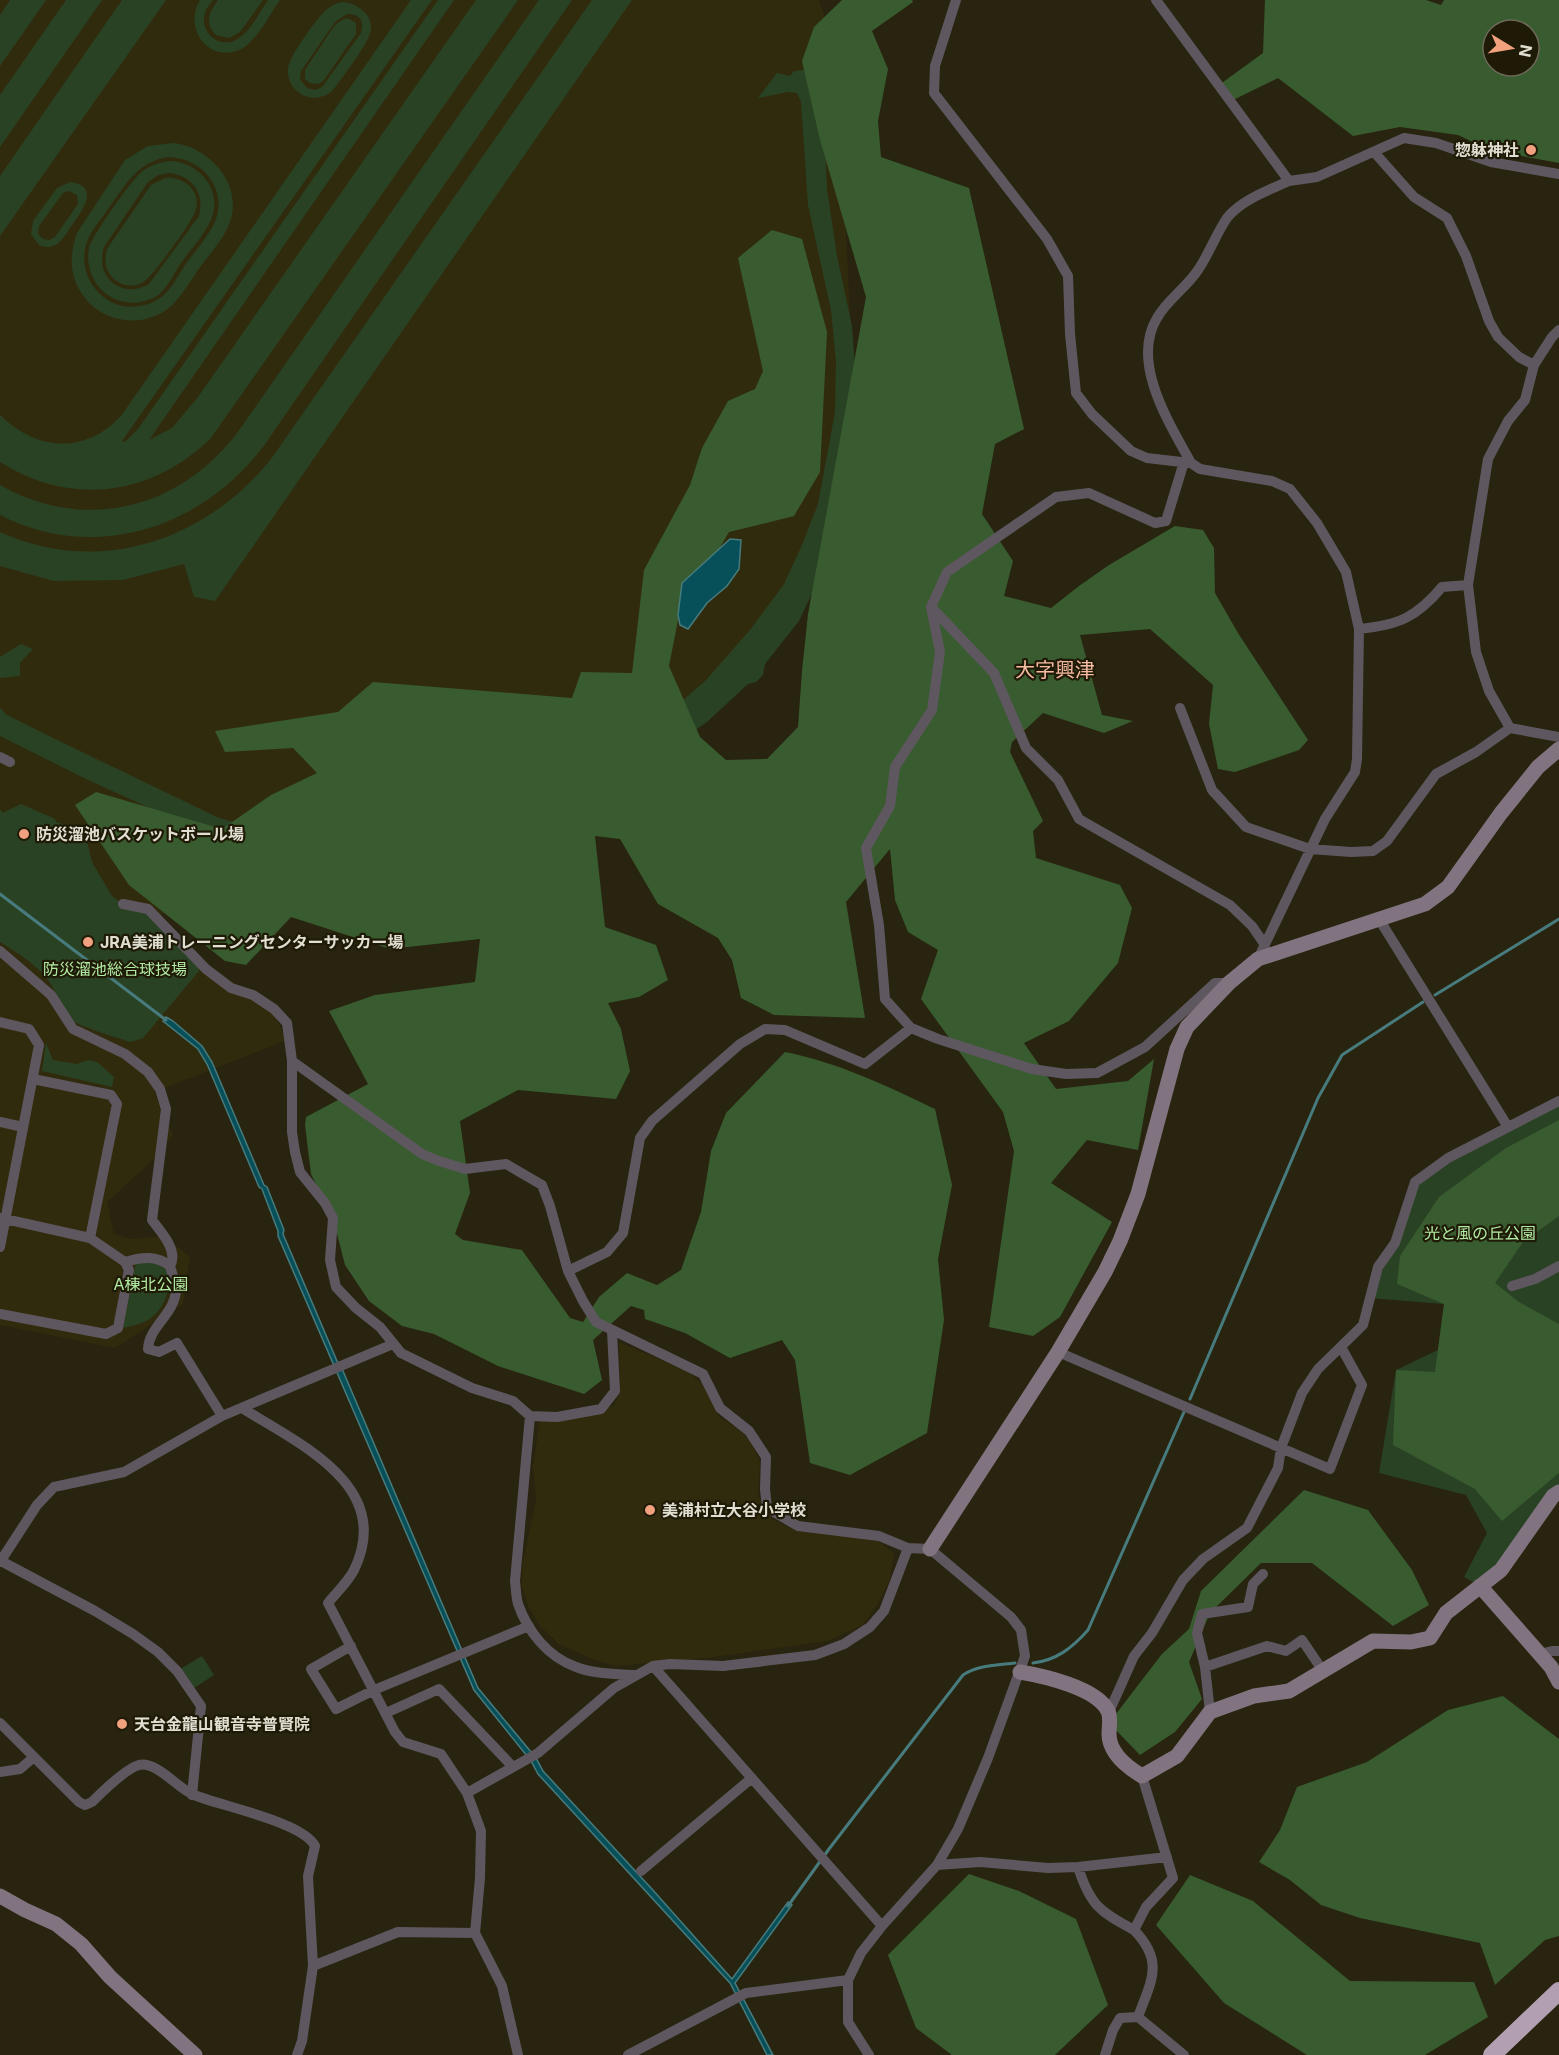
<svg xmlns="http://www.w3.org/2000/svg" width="1559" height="2055" viewBox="0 0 1559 2055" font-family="Inter,'Noto Sans JP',sans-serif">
<rect width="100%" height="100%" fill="#28240f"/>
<!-- built -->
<path fill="#312b0e" d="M0,0H819L829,30L843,164L854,407L824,532L695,713L240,840L159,918L176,943L274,1009L285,1041L154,1092L173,1135L151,1162L107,1202L114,1234L131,1239L164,1236L190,1257L183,1304L115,1348L0,1325Z
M619,1342L689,1372L702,1384L720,1418L739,1429L751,1443L760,1462L758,1496L772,1519L795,1530L876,1540L894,1553L889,1582L877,1605L863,1625L827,1641L705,1658L615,1666L590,1658L559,1644L541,1627L528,1606L522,1586L523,1562L536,1500L533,1466L540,1421L580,1418L614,1405L620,1393Z"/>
<!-- green -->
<path fill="#2a4224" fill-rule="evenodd" d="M10,0H46L0,66V15Z
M66,0H102L0,147V95Z
M122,0H166L0,236V176Z
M200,0H213C209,5 205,10 204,17C202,36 223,50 239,38C251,30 260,12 268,0H280C270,14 257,40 243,48C211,66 182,29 200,0Z
M218,0H263L240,32L229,38L216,35C204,23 209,13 218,0Z
M411,0H432L122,441L125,442L138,429L438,0H454L149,440L172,428L198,397L476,0H518L211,438C152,496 71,507 0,462V415C36,451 85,455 121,416Z
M539,0H572L263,447C200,529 94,563 0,515V485C86,534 183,508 240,429Z
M592,0H632L215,601L194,597L184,564L123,580L54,581L0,566V532C99,577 205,541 271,459Z
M341,2C357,2 376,16 370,34C367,44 340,82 332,91C329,94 325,96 320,97C313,99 304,97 298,92C291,87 287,77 288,68C290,55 315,21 325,11C330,6 335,4 341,2ZM347,14C359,13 365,21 361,33L322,87L315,90L307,88L300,79L301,71L335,22Z
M347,18L356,23V34L324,80L319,84L310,83L305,79V70L334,26L342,20Z
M811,69L822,77L827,189L837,256L852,326L856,379L866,415L855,480L833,549L799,621L765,664L763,675L756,682L748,684L707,722L636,771L539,808L329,850L243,843L204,833L84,778L0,736V708L7,715L53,738L219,818L252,827L290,828L554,773L606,749L665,716L706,680L750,630L784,584L802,545L818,504L835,412L836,361L831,310L808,205L801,102L797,93L788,92L758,98L777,73L790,76L794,71Z
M174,143C213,148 247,190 227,229C220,243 209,255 200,267C191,280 182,296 170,307C145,328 105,324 85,298C69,278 69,256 77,233L125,160L148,146ZM169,157C201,158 227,187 216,219C210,235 195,251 185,265C177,277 170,293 157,300C147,306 134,308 122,306C94,299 77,269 87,242C91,230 102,218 109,208C126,184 138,161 169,157Z
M170,161C198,162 222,188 212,217C206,233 191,249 181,263C174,273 167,289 157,296C148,301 137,304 126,302C101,299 84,273 89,248C92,236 133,177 144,170C152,165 160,162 170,161ZM170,173C193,176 205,194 199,216L149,284C122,300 94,277 104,247L148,182L158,175Z
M165,178C184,176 203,192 195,212C191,223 152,278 143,282C134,288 122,286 114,279C105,271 104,260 107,249L151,185Z
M70,182C101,186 82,211 72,225C67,232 62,243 53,246C48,248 44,247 39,245L31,234L33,221L57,188ZM69,191L77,195L78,204L55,237L49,240L43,239L38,234L39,226L63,193Z
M21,644L33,649L20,663V676L0,678V657Z
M21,804L55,819L56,822L68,826L87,841L92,862L112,896L125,906L149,910L199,964V971L143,1038L130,1042C116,1037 75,1026 66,1016C59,1010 59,999 55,991C43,968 21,955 0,942V809L3,813Z
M46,1043L53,1060L77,1064L88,1060L97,1062L114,1077L112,1087L42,1071Z
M1559,1101V1492L1480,1586L1464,1577L1487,1533L1466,1495L1379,1473L1396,1370L1438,1350L1444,1304L1369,1298L1395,1243L1415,1182Z
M160,1262L172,1276C164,1308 158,1322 123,1328L136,1263Z
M202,1656L214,1675L191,1690L177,1671Z"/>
<!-- forest -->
<path fill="#385c2f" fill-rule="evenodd" d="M842,0H912L913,2L872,31L888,69L878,121L881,157L969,188L1024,429L995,444L982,514L1013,561L1004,596L1051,608L1079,586L1109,565L1175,526L1203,530L1214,548L1215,593L1238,633L1308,740L1299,750L1235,772L1218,769L1209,724L1213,685L1150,629L1080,635L1102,715L1133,721L1104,733L1043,713L1012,742L1010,752L1043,821L1033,831L1036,858L1120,885L1132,908L1118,963L1069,1021L1024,1043L1056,1089L1128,1081L1154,1059L1138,1150L1087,1140L1051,1183L1112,1222L1060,1317L1033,1336L989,1327L1014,1151L1003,1112L921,999L938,950L908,932L895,900L890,849L846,902L865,1018L774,1015L741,998L732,960L718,938L658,904L620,839L595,836L605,927L656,945L668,980L639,997L608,1003L621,1029L630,1071L616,1099L518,1090L460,1121L470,1193L455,1234L463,1240L522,1250L570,1318L583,1322L599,1297L627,1273L657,1285L681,1270L701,1212L711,1151L726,1113L785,1052C837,1062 887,1086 935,1109L952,1185L938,1259L944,1320L927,1433L850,1475L810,1463L795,1360L782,1340L730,1358L685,1333L645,1319L644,1310L631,1306L593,1340L602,1380L584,1394L498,1366L434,1334L402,1326L369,1301L345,1265L333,1218L311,1174L305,1125L306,1117L368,1084L329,1011L375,995L475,982L480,939L390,949L291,917L246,965L225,961L129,885L75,805L96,792L222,829L271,795L317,773L293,748L225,752L215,731L338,712L373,682L572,698L581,672L632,673L644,570L690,485L702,448L728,401L755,389L763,371L738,258L772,230L802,239L827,332L820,472L794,516L729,532L678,620L669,666L700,737L726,760L767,759L798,727L802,671L808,614L866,297L820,140L802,61L814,27Z
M1265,0H1426L1441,5L1444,0H1559V163L1490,150L1458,135L1400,127L1353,136L1278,78L1231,101L1219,85L1263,53ZM1493,30H1529V66H1493Z
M1559,1120V1216L1523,1242L1495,1283L1519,1302L1559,1324V1473L1502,1521L1475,1489L1393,1445L1396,1370L1435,1372L1444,1304L1397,1284L1400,1256L1439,1197L1506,1148Z
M1304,1490L1368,1510L1412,1570L1429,1605L1393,1626L1312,1563H1261L1210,1613L1189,1662L1202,1699L1175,1732L1140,1755L1109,1723L1162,1654L1189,1629L1201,1591Z
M1503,1696L1559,1739V1936L1545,1940L1495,1985L1480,1943L1360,1918L1321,1905L1290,1880L1259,1862L1280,1830L1297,1787L1367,1762L1448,1710Z
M969,1874L1019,1891L1076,1919L1108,2005L1055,2055H952L916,2028L888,1955Z
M1190,1875L1253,1901L1350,1981L1474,1982L1488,2017L1425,2055H1307L1224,2003L1156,1925Z"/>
<!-- water -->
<path fill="#075059" stroke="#487b7d" stroke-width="1.5" d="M730,539L741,540L739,569L727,586L707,603L688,629L680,625L678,615L682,583Z
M166,1017L173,1021L202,1046L212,1062L264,1185L267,1187L284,1230L283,1234L337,1361L340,1364L478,1688L536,1758L543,1771L651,1888L732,1979L788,1902L792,1905L735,1983L773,2055H767L730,1983L538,1774L531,1761L474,1690L278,1236V1231L262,1189L259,1187L207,1064L198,1049L163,1021Z"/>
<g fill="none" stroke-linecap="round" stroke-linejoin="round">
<!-- stream -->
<path stroke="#487b7d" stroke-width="3" d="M0,894L166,1020
M1435,995L1559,919
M1190,1399L1318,1098L1342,1055L1423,1002
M1033,1663C1057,1660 1072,1648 1088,1630L1184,1412
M788,1906L829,1849L963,1675C977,1665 998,1665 1015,1663"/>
<!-- street -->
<path stroke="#5f575f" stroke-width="10" d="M956,0L935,66L934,93L1047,239L1068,276L1070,334L1076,393L1092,414L1131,451L1147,458L1190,463
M1156,0L1289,181L1317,177L1404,138L1436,143L1491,162L1559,174
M1374,152L1414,197L1447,218L1466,256L1489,321L1498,337L1519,357L1534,365
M1559,330L1552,337L1534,365L1525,400L1508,421L1488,459L1468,585L1476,652L1489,691L1510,728L1559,737
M1184,462L1166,521L1155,523L1089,493L1056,497L947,572L931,607L940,652L932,710L895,767L890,806L866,848L879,925L885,999L911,1028L938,1039L1032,1069L1066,1074L1097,1073L1145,1047L1215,983H1229
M931,607L994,673L1026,748L1058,780L1079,819L1230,905L1252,926L1265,945
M1359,629C1398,625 1416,618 1442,587L1468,585
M1180,708L1212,790L1246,827L1310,849L1351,852L1373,851L1387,841L1436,774L1476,752L1510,728
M0,757L10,762
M123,904L148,909L206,969L231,988L253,995L274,1009L287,1023L292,1061V1132L295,1152L300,1172L325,1203L333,1218L330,1260L336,1287L356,1308L380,1327L401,1353L472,1388L513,1401L530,1416L557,1417L601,1409L615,1391L612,1331
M1379,919L1508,1127
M0,951L51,995L73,1029L125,1054L148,1072L160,1089L166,1109L152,1220C161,1232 179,1251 170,1266C172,1274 176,1282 176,1290C175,1314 149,1326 148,1349L159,1352L177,1343L222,1416
M1258,959L1325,819L1355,772L1357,759L1359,629L1346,572L1317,523L1290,489L1272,481L1200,469L1191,463C1170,424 1130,363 1157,318C1167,300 1187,287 1198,270C1209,254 1216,234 1227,218C1241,200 1269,190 1289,181
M0,1022L29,1029L39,1045L0,1247
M292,1061L422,1154L439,1161L465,1169L506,1164L542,1185L550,1206L568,1271L583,1301L596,1322L703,1374L720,1408L749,1431L766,1457L765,1489L767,1508L798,1526L879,1536L908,1548L930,1549L1011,1617L1021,1630L1025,1656L988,1758L958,1829L937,1865L882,1926L861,1953L848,1980V2022L869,2055
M33,1079L111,1095L117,1104L90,1238
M0,1122L23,1127
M0,1218L90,1238L125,1262L129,1270L118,1328L106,1334L0,1314
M125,1262C141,1257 157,1255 170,1266
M568,1271L607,1252L623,1233L640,1138L652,1121L740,1044L765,1029L785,1030L865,1064L911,1028
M1512,1286L1535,1279L1559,1266
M1058,1352L1330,1469L1362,1385L1341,1347
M242,1408C299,1444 395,1486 354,1570C348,1582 336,1593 328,1603L395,1732L403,1742L441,1754L467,1793L481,1831L480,1878L475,1933L502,1986L518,2055
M530,1416L515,1581C516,1589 516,1597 518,1604C528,1632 548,1657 576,1667C594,1674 616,1674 635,1675
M1,1561L95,1611L133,1634L158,1652L177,1671L201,1706L192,1795
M0,1562L37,1505L54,1487L124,1472L222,1416L393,1344
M351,1646L311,1669L336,1709L374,1690L529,1626
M1539,1654L1552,1651H1559
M653,1666L882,1926
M1205,1667L1197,1633L1202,1614L1248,1607L1253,1584L1263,1574
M1109,1712L1134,1656L1152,1633L1183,1580L1203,1559L1247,1528L1278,1468L1281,1448L1302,1393L1318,1369L1363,1325L1378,1267L1395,1243L1415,1182L1448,1158L1559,1101
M1210,1712L1205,1667L1267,1646L1286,1651L1302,1640L1323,1671
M386,1713L439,1689L513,1767
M0,1723L79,1802L85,1805L92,1802C103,1791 125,1769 139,1765C157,1761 178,1789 194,1795C221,1806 303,1822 315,1846L308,1876L313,1966L302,2041L297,2055
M0,1772L20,1769L34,1757
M1142,1776L1173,1878L1146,1907L1134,1930C1165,1962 1151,1981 1138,2017L1184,2055
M467,1793L538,1753L614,1688L653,1666L670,1664L723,1666L815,1655L844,1644L870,1627L884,1611L908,1548
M937,1865L980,1862L1048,1868L1078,1867L1167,1857
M1078,1867C1090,1905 1100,1912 1134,1930
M641,1871L752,1778
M313,1966L398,1932L475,1933
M628,2055L746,1993L848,1980
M1105,2055L1113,2030L1120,2018L1138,2017"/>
<!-- secondary -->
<path stroke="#817480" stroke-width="15" d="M930,1549L1058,1352L1105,1272L1120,1241L1138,1194L1177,1049L1187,1027L1229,983L1258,959L1425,904L1448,887L1501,813L1538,767L1559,749
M1480,1586L1551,1667L1559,1682
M1020,1672C1044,1676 1097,1688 1108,1711C1111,1717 1109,1727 1109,1734C1109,1753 1127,1767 1142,1776L1177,1756L1210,1712L1254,1696L1289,1691L1373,1641L1411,1642L1430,1638L1446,1613L1501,1570L1553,1496L1559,1492
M0,1896L25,1910L56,1924L81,1944L110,1977L195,2055"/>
<!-- highway -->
<path stroke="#b29fb2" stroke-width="18" d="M1492,2055L1559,1991"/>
</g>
<!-- markers -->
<g fill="#f2a17e" stroke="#1f1a06" stroke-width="2">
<circle cx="1531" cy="150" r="6"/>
<circle cx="24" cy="834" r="6"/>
<circle cx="88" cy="942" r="6"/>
<circle cx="650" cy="1510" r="6"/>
<circle cx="122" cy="1724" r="6"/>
</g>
<g text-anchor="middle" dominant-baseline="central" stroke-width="4.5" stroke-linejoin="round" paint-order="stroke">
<!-- poi labels -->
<g font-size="16" font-weight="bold" fill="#e1ded2" stroke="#1f1a06" text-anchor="start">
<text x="1519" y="150" text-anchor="end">惣躰神社</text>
<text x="36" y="834">防災溜池バスケットボール場</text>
<text x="100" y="942">JRA美浦トレーニングセンターサッカー場</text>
<text x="662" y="1510">美浦村立大谷小学校</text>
<text x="134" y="1724">天台金龍山観音寺普賢院</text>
</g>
<!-- park labels -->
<g font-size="16" fill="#b1eba3" stroke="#1f1a06">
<text x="115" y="969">防災溜池総合球技場</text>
<text x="1480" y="1233">光と風の丘公園</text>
<text x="151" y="1284">A棟北公園</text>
</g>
<!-- quarter labels -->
<g font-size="20" fill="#f9bca2" stroke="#1f1a06">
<text x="1055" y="670">大字興津</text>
</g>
</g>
<!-- north arrow -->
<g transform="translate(1511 48) rotate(101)"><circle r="28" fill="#1f1a06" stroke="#6d6858" stroke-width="1.5"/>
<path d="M0-4.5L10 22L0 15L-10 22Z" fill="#f2a17e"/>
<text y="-9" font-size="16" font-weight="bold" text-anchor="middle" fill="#e1ded2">N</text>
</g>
</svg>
